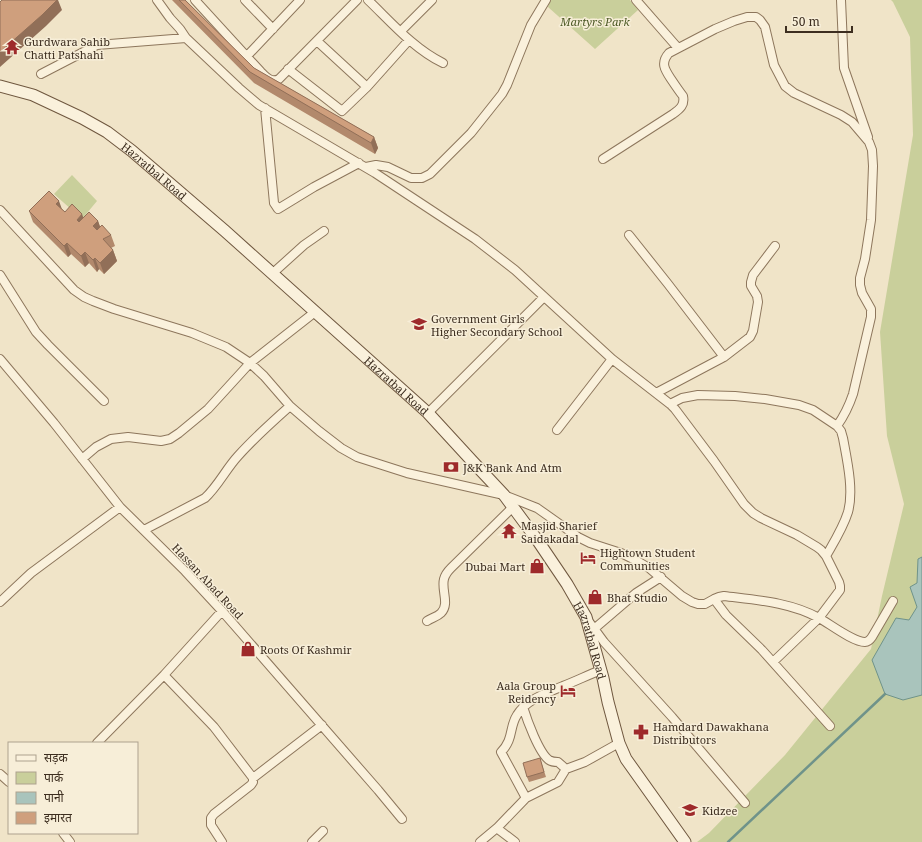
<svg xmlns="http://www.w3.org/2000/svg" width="922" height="842" viewBox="0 0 922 842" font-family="'Noto Serif','Noto Sans Devanagari',serif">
<rect width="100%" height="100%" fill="#f0e4c8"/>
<!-- green -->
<path fill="#c9cf9b" d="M550,0H630L638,10L595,49L548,7Z
M891,0H922V842H697L709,833L785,755L871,649L882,596L904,504L887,436L880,332L913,135L910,37L893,2Z
M72,175L97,201L82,219L54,194Z"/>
<!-- water -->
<path fill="#a9c4bc" stroke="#6f938a" d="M922,557V695L903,700L885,694L872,660L896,618L909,620L917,607L910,587L917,583L918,559Z"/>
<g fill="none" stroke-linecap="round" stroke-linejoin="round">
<!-- stream -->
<path stroke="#6f938a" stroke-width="2.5" d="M728,842L885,694"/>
<!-- minor casing -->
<g stroke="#8d765c" stroke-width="10">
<path id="minor" d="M157,0L170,18L180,29L186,38L239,88L259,105L375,173L475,239L515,270L612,359L670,404L675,409L714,461L744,504L753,513L761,518L797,535L817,547L821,550L826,556L839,582L840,586V590L819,618L773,662
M195,0L261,72C266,77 271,83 279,79L357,0
M245,0L273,29
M368,0C391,22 414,49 443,63
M636,0L678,48
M841,0L844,68L868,137
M401,31L432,0
M317,41L367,87
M247,56L300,0
M288,69L342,111L367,87L409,40
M41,74L97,45L186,38
M265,108L274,203L278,209L314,187L359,163
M603,159L673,114C680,109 685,105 683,96C679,91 675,85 671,79C665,70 660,63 669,53L715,29L734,21L747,17H756L760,20L765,27L774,65L785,86L794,93L841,115L852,122L869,142L872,150L873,166L871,220L865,259L860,278V285L862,293L871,309V317L853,394C849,406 844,416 837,426
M366,167L376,165L388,167L411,178H422L430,174L471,133L502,94L507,85L531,25L546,0
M0,210L74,290L84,297L93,301L114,309L192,333L226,347L250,363L264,376L290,406L319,431L341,448L357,457L407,473L504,495L537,508L578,537L590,543L621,553L637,561L649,568L682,596L692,602L698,604H705L714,599L719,597L724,596C756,600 790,602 819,618C830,624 853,642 865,642C868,642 870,640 872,637L893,601
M629,235L668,284L724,357
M273,273L304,245L324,231
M0,275L36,332L48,345L104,401
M0,359L54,423L120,507L185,571L222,611L378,790L402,819
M656,393L724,357L750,337L753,331L758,302L757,296L751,286V282L753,275L775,246
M670,404L682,398L698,395L735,396L765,399L799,405L813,410L837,426L841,431L843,438C847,460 854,490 848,512C843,528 834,542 826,556
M428,413L544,297
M557,430L612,359
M82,459L96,447L111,439L128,437L161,441L170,439L179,433L208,409L250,363L315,312
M144,530L205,498C218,486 226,469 238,456C254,438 272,422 290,406
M714,599L726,615L762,650L830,726
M0,602L31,573L120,507
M427,621C431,618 437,617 441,613C450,604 441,590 444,579C445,575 448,571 451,568L513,507
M590,623L604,642L672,717L745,803
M594,629L636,593L661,577
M164,675L214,727L253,778V782L251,785L214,814L211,818V825L222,842
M523,707C527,720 539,753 549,760C552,762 555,762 558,762L566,769
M97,743L164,675L222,611
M0,774L9,782
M253,778L322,725
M526,798L558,782L566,769L585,762L619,743
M63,833L70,842
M312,842L323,831
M480,842L498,827
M515,842L498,829V827L526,798L501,752C514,739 509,727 517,715C527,699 547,693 563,686C576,681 588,675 601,670"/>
</g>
<!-- secondary casing -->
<g stroke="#6f573f" stroke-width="13">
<g id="secondary">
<path id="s1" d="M0,86L33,95L82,118L107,132L132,151L225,231L428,413L473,462L504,495L538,541L567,584L586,617L603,678L608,702L619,743L626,759L685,842"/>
</g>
</g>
<!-- minor -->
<use href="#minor" stroke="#faf1dc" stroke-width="8"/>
<!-- secondary -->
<use href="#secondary" stroke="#faf1dc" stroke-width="11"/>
</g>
<!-- wall -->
<path fill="#b2896c" d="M172,0H185L254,68L374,137L378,148L375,154L254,83Z
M62,209L65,212L83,218L98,221L100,227L111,235L115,246L111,248L113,250L117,261L104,274L99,269L97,272L89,263L85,267L71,254L68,257L33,222L29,211Z
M540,758L546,777L529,782L527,777Z"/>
<!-- shaded-wall -->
<path fill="#916f58" d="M57,0H58L62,10L46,26L0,67V52Z
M374,137L378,148L375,154L371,143Z
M59,201L63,212L56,204Z
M82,214L86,225L81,231L77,220Z
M98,221L102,232L97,237L93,226Z
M67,243L71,254L68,257L64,246Z
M113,250L117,261L104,274L100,263Z
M85,252L89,263L85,267L81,256Z
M95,258L99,269L97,272L93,260Z"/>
<!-- building -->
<path fill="#cf9f7d" stroke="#916f58" d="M2,0H57L42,15L0,52V2Z
M179,0H185L254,68L374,137L371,143L250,72Z
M49,191L59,201L56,204L65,212L72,204L82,214L77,220L79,222L89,212L98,221L93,226L97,230L102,225L111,235L103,239L113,250L100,263L95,258L93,260L85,252L81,256L67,243L64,246L29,211Z
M540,758L544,772L527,777L523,763Z"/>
<!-- icons -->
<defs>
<g id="temple-bare" transform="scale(1.2)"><path d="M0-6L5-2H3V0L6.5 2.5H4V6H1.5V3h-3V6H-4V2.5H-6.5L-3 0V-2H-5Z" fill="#9e2a2b" stroke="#f7eed8" stroke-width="2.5" paint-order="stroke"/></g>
<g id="school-bare" transform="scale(1.2)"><path d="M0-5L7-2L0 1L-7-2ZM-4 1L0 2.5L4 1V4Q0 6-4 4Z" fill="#9e2a2b" stroke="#f7eed8" stroke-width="2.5" paint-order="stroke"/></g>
<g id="bank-bare" transform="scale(1.2)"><path d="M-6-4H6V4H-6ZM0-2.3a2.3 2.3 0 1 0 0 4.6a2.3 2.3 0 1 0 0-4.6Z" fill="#9e2a2b" stroke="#f7eed8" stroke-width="2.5" paint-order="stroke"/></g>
<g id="hotel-bare" transform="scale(1.2)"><path d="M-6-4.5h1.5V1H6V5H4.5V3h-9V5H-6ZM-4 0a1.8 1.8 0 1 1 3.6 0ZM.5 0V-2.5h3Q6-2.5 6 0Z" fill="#9e2a2b" stroke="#f7eed8" stroke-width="2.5" paint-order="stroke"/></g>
<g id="shop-bare" transform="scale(1.2)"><path d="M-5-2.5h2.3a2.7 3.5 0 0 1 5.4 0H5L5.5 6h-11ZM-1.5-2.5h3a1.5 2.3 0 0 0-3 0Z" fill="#9e2a2b" stroke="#f7eed8" stroke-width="2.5" paint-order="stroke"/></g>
<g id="pharmacy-bare" transform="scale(1.2)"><path d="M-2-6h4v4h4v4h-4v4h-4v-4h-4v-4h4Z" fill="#9e2a2b" stroke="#f7eed8" stroke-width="2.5" paint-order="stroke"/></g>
</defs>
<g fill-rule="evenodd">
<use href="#temple-bare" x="12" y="47"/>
<use href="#school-bare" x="419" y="324"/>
<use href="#bank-bare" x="451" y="467"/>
<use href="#temple-bare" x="509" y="531"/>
<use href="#hotel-bare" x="588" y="558"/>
<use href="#shop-bare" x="537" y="566"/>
<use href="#shop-bare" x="595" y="597"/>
<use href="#shop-bare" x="248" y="649"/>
<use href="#hotel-bare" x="568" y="691"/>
<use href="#pharmacy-bare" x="641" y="732"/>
<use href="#school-bare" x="690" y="810"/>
</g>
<g text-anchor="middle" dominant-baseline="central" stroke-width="3" stroke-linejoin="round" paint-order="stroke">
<!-- park labels -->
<g font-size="11" font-style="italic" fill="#4d5a26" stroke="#f7eed8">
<text x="595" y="21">Martyrs Park</text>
</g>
<!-- poi labels -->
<g font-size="11" fill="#3d2e20" stroke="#f7eed8" text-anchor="start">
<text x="24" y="41">Gurdwara Sahib<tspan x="24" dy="13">Chatti Patshahi</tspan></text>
<text x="431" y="318">Government Girls<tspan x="431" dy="13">Higher Secondary School</tspan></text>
<text x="463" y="467">J&amp;K Bank And Atm</text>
<text x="521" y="525">Masjid Sharief<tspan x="521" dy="13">Saidakadal</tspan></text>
<text x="600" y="552">Hightown Student<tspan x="600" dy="13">Communities</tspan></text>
<text x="525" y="566" text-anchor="end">Dubai Mart</text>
<text x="607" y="597">Bhat Studio</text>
<text x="260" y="649">Roots Of Kashmir</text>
<text x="556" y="685" text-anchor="end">Aala Group<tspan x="556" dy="13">Reidency</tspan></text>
<text x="653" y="726">Hamdard Dawakhana<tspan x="653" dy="13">Distributors</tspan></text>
<text x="702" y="810">Kidzee</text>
</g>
<!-- street labels -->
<g font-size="11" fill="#3d2e20" stroke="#f7eed8">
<text stroke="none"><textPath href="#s1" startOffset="178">Hazratbal Road</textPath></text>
<text stroke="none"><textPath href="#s1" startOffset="502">Hazratbal Road</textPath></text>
<text transform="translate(208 581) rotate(47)">Hassan Abad Road</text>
<text stroke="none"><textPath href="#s1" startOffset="826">Hazratbal Road</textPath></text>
</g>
</g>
<!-- legend -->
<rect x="8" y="742" width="130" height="92" fill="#f7eed8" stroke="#ada18e"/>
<rect x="16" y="755" width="20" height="6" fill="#faf1dc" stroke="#ada18e"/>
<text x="44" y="762" font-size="12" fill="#3d2e20">सड़क</text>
<rect x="16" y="772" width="20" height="12" fill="#c9cf9b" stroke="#ada18e"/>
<text x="44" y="782" font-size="12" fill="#3d2e20">पार्क</text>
<rect x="16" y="792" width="20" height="12" fill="#a9c4bc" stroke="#ada18e"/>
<text x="44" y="802" font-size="12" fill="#3d2e20">पानी</text>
<rect x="16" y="812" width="20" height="12" fill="#cf9f7d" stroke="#ada18e"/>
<text x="44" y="822" font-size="12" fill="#3d2e20">इमारत</text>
<!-- scale -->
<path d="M786 26v6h66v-6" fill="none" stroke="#3d2e20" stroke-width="2"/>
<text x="792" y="26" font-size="12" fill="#3d2e20" stroke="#f7eed8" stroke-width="3" paint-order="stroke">50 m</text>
</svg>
